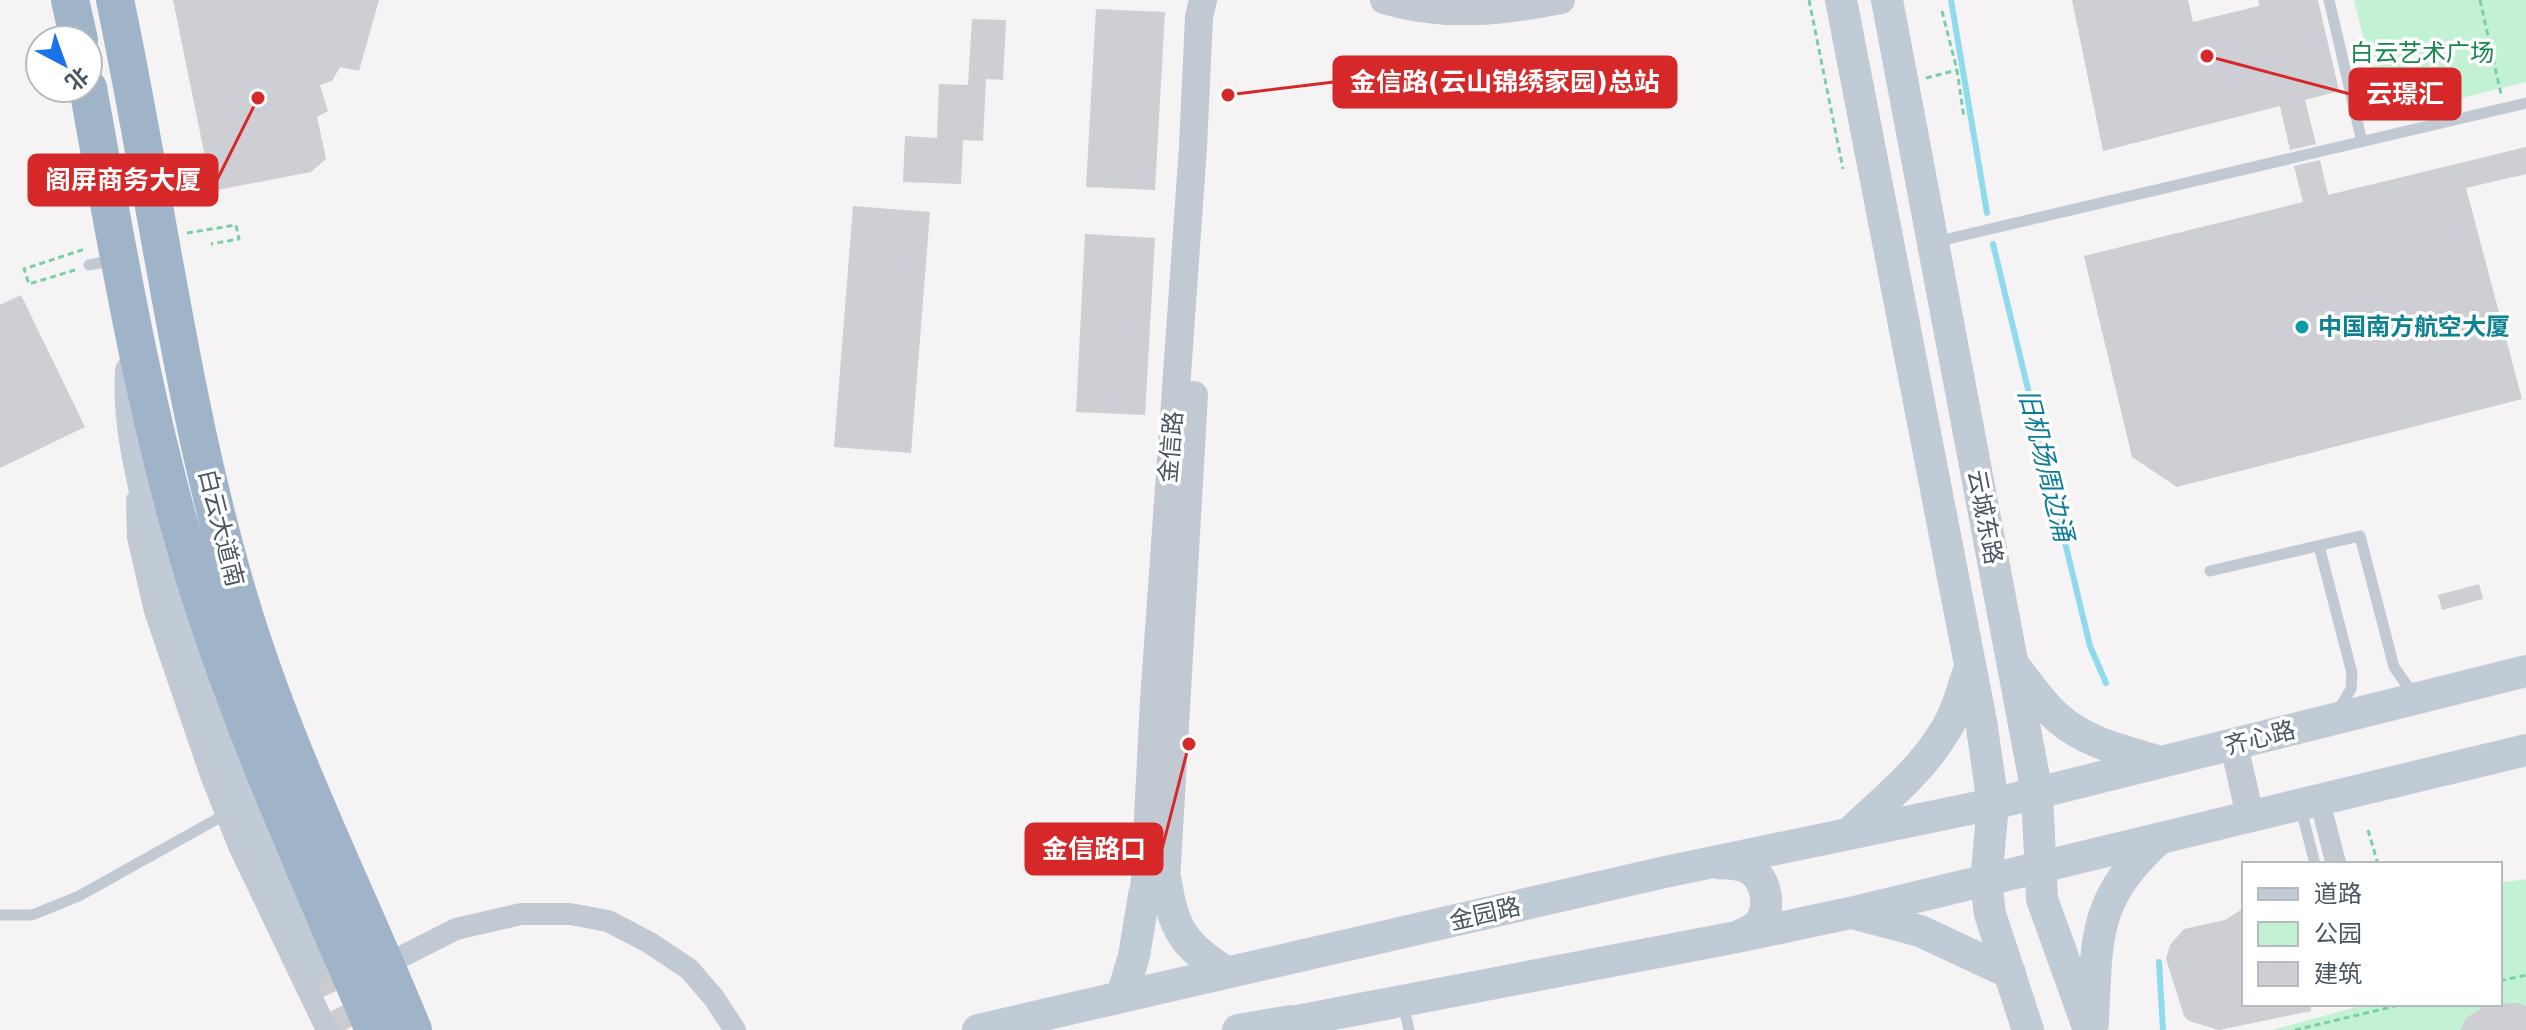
<svg xmlns="http://www.w3.org/2000/svg" width="2526" height="1030" viewBox="0 0 2526 1030" font-family="'DejaVu Sans','Noto Sans SC',sans-serif">
<rect width="100%" height="100%" fill="#f5f3f3"/>
<!-- green -->
<path fill="#c3f1d5" d="M2354,0H2526V82L2400,113L2386,108L2379,102Z
M2526,879V1030H2272L2367,1004H2500V883Z"/>
<g fill="none" stroke-linecap="round" stroke-linejoin="round">
<!-- stream -->
<path stroke="#90daee" stroke-width="6" d="M1951,0L1987,213
M1993,244L2090,646L2106,683
M2159,962L2163,1030"/>
</g>
<!-- building -->
<path fill="#cdcfd5" d="M173,0H379L359,71L340,67L332,81L320,85L328,111L317,117L326,159L311,172L212,191Z
M2072,0H2188L2193,22L2259,6L2258,0H2318L2339,91L2305,100L2316,144L2290,150L2280,106L2103,151Z
M1096,9L1165,12L1155,190L1086,187Z
M972,19L1006,20L1003,80L986,79L983,141L963,140L961,184L903,182L905,136L937,138L939,84L968,85Z
M2526,147V174L2466,188L2522,399L2177,487L2132,457L2084,256L2303,202L2294,166L2320,160L2328,195Z
M853,206L930,212L911,453L834,447Z
M1085,234L1155,238L1145,415L1076,412Z
M21,295L85,427L0,468V305Z
M2479,584L2483,599L2442,610L2438,595Z
M2244,908V1004H2310L2311,1011L2219,1030L2189,1021L2184,1016L2166,959L2170,945L2184,929L2225,920Z
M2519,1003L2526,1006V1030H2460L2466,1018L2488,1004Z"/>
<g fill="none" stroke-linecap="round" stroke-linejoin="round">
<!-- secondary-tunnel -->
<path stroke="#caccce" stroke-width="32" stroke-dasharray="32 16" stroke-linecap="butt" d="M314,966L345,1030"/>
<!-- path -->
<path stroke="#7ad0a6" stroke-width="3" stroke-dasharray="6 4" stroke-linecap="butt" d="M1809,0L1843,169
M2480,0L2501,94
M1942,11L1957,70L1964,118
M1926,78L1957,70
M187,233L236,225L239,239L211,244
M75,270L29,284L24,269L85,249
M2368,830L2378,864
M2500,981L2526,975
M2295,1030L2404,1004"/>
<!-- service -->
<path stroke="#c1cad2" stroke-width="11" d="M2329,0L2362,142
M1935,242L2526,103
M89,265L115,260
M2319,546L2352,673L2351,689L2339,709
M2210,571L2360,536L2394,667L2408,687L2420,690
M2325,803L2341,864
M2316,805L2331,864
M2301,809L2315,864
M0,915H32L79,896L226,814
M1403,1003L1409,1030"/>
<!-- minor -->
<path stroke="#c1cad2" stroke-width="22" d="M137,500L138,537L155,611L211,775L239,846L327,1030
M385,965L456,929L521,914H570L608,921L650,943L689,969L714,998L735,1030"/>
<!-- tertiary -->
<path stroke="#c1cad2" stroke-width="28" d="M1384,0C1444,18 1501,12 1561,0
M2234,745L2250,816
M1166,882L1194,395
M1144,895L1154,701L1193,147L1199,17L1203,0"/>
<!-- secondary -->
<path stroke="#c1cbd6" stroke-width="32" d="M1841,0L1981,721L1993,804L1986,882L1990,914L2028,1030
M1887,0L2037,793L2042,899L2089,1030
M131,371C128,418 139,464 149,509C185,667 250,818 314,966
M2016,668C2029,685 2041,703 2057,717C2085,743 2125,751 2161,762
M1852,831C1883,801 1920,772 1943,734C1956,715 1962,691 1969,670
M1718,863C1730,864 1744,863 1754,872C1767,884 1771,909 1759,924C1755,929 1743,934 1737,937
M1166,882C1173,929 1185,947 1226,972
M1856,914L1920,931L2010,973
M1122,996L1134,956L1144,895
M2093,1023C2097,938 2092,899 2160,838
M978,1030L1665,872L1993,804L2526,671
M1238,1030L1291,1021
M1270,1030L1302,1020L1737,937L1850,913L2526,750"/>
<!-- trunk -->
<path stroke="#9fb4c9" stroke-width="38" d="M70,0L79,40
M115,0C157,199 181,403 239,598C283,747 354,886 413,1030
M88,88C118,253 146,419 195,579C243,734 311,881 374,1030"/>
</g>
<!-- markers -->
<circle fill="#0f9aa8" stroke="#fff" stroke-width="3" cx="2302" cy="327" r="8"/>
<g text-anchor="middle" dominant-baseline="central" stroke-width="7" stroke-linejoin="round" paint-order="stroke">
<!-- park labels -->
<g font-size="24" fill="#17864f" stroke="#fff">
<text x="2422" y="53">白云艺术广场</text>
</g>
<!-- culture labels -->
<g font-size="24" font-weight="bold" fill="#0d838f" stroke="#fff" text-anchor="start">
<text x="2318" y="327">中国南方航空大厦</text>
</g>
<!-- street labels -->
<g font-size="24" fill="#4a5661" stroke="#fff">
<text transform="translate(1171 447) rotate(-85)">金信路</text>
<text transform="translate(1985 517) rotate(79)">云城东路</text>
<text transform="translate(221 528) rotate(76)">白云大道南</text>
<text transform="translate(2260 738) rotate(-14)">齐心路</text>
<text transform="translate(1485 914) rotate(-13)">金园路</text>
</g>
<!-- water labels -->
<g font-size="26" font-style="italic" fill="#0c7c9b" stroke="#fff">
<text transform="translate(2046 465) rotate(76)">旧机场周边涌</text>
</g>
</g>
<!-- callouts -->
<path fill="none" stroke="#d62828" stroke-width="3" d="M1228 95L1334 82M2207 56L2350 94M258 98L217 180M1189 744L1162 849"/>
<g fill="#d62828" stroke="#fff" stroke-width="3">
<circle cx="1228" cy="95" r="8"/>
<circle cx="2207" cy="56" r="8"/>
<circle cx="258" cy="98" r="8"/>
<circle cx="1189" cy="744" r="8"/>
</g>
<g fill="#d62828" stroke="#d62828" stroke-width="3">
<rect x="1334" y="57" width="342" height="50" rx="8"/>
<rect x="2350" y="69" width="110" height="50" rx="8"/>
<rect x="29" y="155" width="188" height="50" rx="8"/>
<rect x="1026" y="824" width="136" height="50" rx="8"/>
</g>
<g font-size="26" text-anchor="middle" font-weight="bold" fill="#fff">
<text x="1505" y="91">金信路(云山锦绣家园)总站</text>
<text x="2405" y="103">云璟汇</text>
<text x="123" y="189">阁屏商务大厦</text>
<text x="1094" y="858">金信路口</text>
</g>
<!-- legend -->
<rect x="2242" y="862" width="260" height="144" fill="#ffffff" stroke="#b7bbc0" stroke-width="2"/>
<rect x="2258" y="888" width="40" height="12" fill="#c1cbd6" stroke="#b7bbc0" stroke-width="2"/>
<text x="2314" y="902" font-size="24" fill="#4a5661">道路</text>
<rect x="2258" y="922" width="40" height="24" fill="#c3f1d5" stroke="#b7bbc0" stroke-width="2"/>
<text x="2314" y="942" font-size="24" fill="#4a5661">公园</text>
<rect x="2258" y="962" width="40" height="24" fill="#cdcfd5" stroke="#b7bbc0" stroke-width="2"/>
<text x="2314" y="982" font-size="24" fill="#4a5661">建筑</text>
<!-- north arrow -->
<g transform="translate(64 64) rotate(139)"><circle r="38" fill="#ffffff" stroke="#b7bbc0" stroke-width="2"/>
<path d="M0-6L14 30L0 20L-14 30Z" fill="#1a73e8"/>
<text y="-12" font-size="22" font-weight="bold" text-anchor="middle" fill="#4a5661">北</text>
</g>
</svg>
